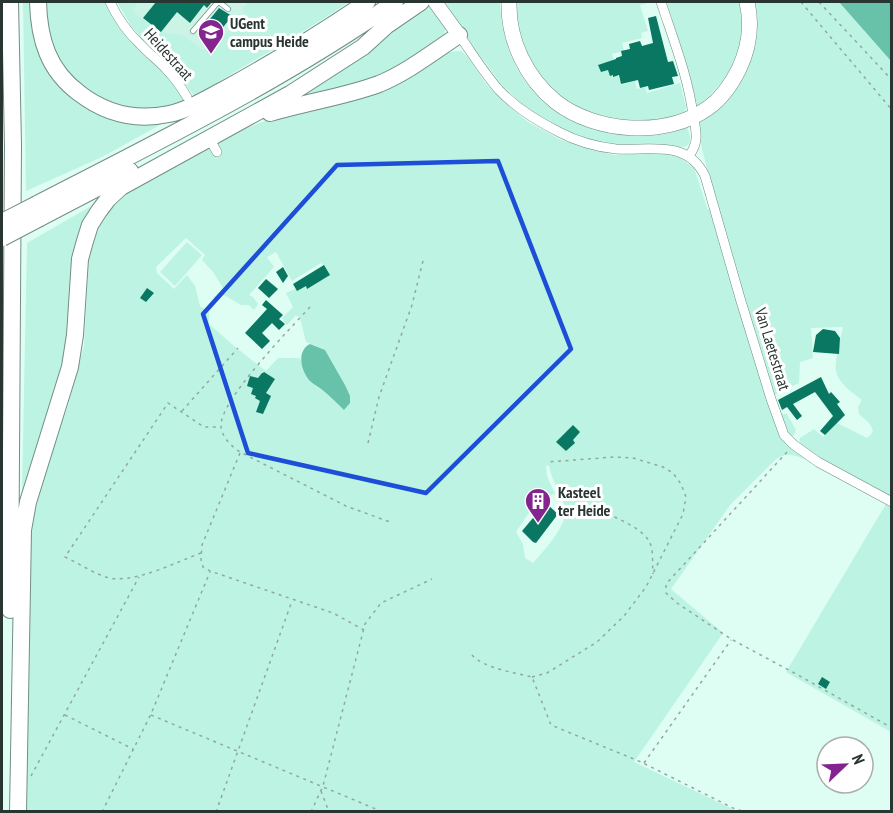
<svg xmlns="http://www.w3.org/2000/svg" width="893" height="813" viewBox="0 0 893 813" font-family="'PT Sans Narrow',sans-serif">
<rect width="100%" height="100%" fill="#defdf3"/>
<!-- built -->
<path fill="#cbf3e6" d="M117,2H349L279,46L230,74L195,97L181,78L169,64L143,40L132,27Z"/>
<!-- green -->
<path fill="#bdf3e2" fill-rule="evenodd" d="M23,2H33L67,89L167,121L102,157L26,191Z
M44,2H106L174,83L184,101C177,103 169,106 162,108C107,116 61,82 47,29C45,20 45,11 44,2Z
M117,2H138L132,11L159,32L182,35L203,50L240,23L247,15L241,10L248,2H349C299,36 245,64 195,97L181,78L169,64L143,40L132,27Z
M440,2H500C503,63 532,108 591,127C607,133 625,136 642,135C655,134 669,129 683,126L687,127C693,142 691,150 673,146L617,145L598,142L572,133L546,120L525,107L502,85Z
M512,2H652L640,5L648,31L641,33L642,38L622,43L624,51L612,54L621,85L635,81L637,89L645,87L647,93L680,83L686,107L685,114L657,123L607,120L561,100L526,60Z
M665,2H742C743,9 744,17 744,25C744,31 741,37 740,43C733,72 719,89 696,107Z
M755,2H839L891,61V498L817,457L799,444L800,438L814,429L823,437L837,423L867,438L873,432C872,423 865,420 859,414L858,407L862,400C853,393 838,383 836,371C834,362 841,337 843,327L811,328L813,358L800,362L799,383L774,395L780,414H787L796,430L794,435L791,437L782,420L775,423C785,443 789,447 807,460C793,455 786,451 774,461L730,505L671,589L723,633L634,762L737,811L23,812L27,521L35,489L67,409L84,346L89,259L93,243L100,225L113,207L127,193L234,133L265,121L365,98L383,89L440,56L449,52L461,51L468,57L486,84L503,101L528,122L559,139L588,149L614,155L655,153L676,155L694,168L708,210L717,208C710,179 702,151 696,122L718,107L757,24ZM186,238L205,255L202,260L213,272L223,288L213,298L216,300L224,295L241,305H249L254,310L258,304L253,297L249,295L274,267L267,257L276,252L292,281L321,263L329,274L286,293L293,307L282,318L287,325L296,315L300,318L306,342L325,350L345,385L350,403L344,409L324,391L316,387L308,378L300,358H278L266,371L234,346L209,324V312L200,306L195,286L187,275L174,289L157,273L156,267ZM546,465L549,466C552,481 560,493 565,506C570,523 544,551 533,563L525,558L523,544L516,532C528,515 534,500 555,494L547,476Z
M432,6L446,29C437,57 377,78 350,87C333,92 314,95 296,98Z
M93,205L78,234L73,256L70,323L63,369L22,493L27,243Z
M187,242L202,255L175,286L160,272Z
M886,504L891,506V732L786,672Z"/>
<!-- water -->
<path fill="#67c2a9" d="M839,2H891V61Z
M310,344L325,350L345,385L350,396V403L344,410C338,404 332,398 326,393C321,388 315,386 310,381C301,371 296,351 310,344Z"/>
<!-- building -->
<path fill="#097761" d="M156,2H212L207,8L204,5L190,23L177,12L161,32L143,18Z
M219,8L232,16L213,40L201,30Z
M656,16L668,62L673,61L678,76L672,77L674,84L649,90L648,86L640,88L638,80L621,84L619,75L613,77V75L610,76L608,70L601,72L598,65L616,59V58L622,56L621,51L630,49L629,44L640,41L642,46L653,43L648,18Z
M324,265L330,275L307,289L306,286L297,291L293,284Z
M283,267L288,276L283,283L276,272Z
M266,279L278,289L269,298L258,288Z
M147,288L154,293L146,302L140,298Z
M266,300L283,315L279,319L285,324L279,330L272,323L262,333L270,341L262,349L245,333L267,309L262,305Z
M823,329L835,331L840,338L839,354L813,352L816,335Z
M264,372L275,379L266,393L271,396L263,414L256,412L260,401L255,398L256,396L251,394L253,388L247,386L250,376L258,378L262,373H263Z
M821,377L829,394L831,392L840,402L837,404L845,415L825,435L820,431L833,416L815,392L793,404L802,416L797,420L787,407L782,410L778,400Z
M573,425L580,432L573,440L575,443L566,451L556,442Z
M548,505L558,514L536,543L533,542L522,531L538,512H539L542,508L544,510Z
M822,677L830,682L826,689L818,684Z"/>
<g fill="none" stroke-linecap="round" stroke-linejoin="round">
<!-- service casing -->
<g stroke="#728e85" stroke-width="6">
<path id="service" d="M219,2L228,9
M193,31L218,2"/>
</g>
<!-- minor casing -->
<g stroke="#728e85" stroke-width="10">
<path id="minor" d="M110,2C117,17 127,32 140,44C148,53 159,61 167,70C175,78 181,87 187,97
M661,2C673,39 688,76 693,115C694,121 696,128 696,134C697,142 694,149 689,156
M459,35C472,53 484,73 499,90C516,108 537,121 559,132C576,141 597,147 616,149C650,151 687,139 705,176L740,298L771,399L784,435L794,445L818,462L892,502
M213,145L217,152"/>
</g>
<!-- secondary casing -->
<g stroke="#728e85" stroke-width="15">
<path id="secondary" d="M435,2L459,35"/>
</g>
<!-- trunk casing -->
<g stroke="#728e85" stroke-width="16">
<path id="trunk" d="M509,2C508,40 526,78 556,102C596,133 666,138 708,108C721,99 732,83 739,69C749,48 752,24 747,2"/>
</g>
<!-- motorway casing -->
<g stroke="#728e85" stroke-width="18">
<path id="motorway" d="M38,2C39,39 48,70 79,93C106,114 136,121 169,114C188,110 206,99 223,90C273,63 321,33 367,2
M270,113C306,102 344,97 379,84C408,72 433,52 459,35
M37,204C159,141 282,81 395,2
M40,218L130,171
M10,610L13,145L10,2
M18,812L23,530L28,502L70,367L75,335L80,259L85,241L90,225L99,211L108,199L121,187L290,94L363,47L386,26L421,2"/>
</g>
<!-- path -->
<path stroke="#91a7a0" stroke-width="1.5" stroke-dasharray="3 4.5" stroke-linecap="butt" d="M801,2L892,110
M819,2L892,80
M310,307C291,328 218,402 221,427C222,437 232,447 240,452L346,506L390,522
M182,411L238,348
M368,443L379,397L412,305L424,257
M787,452L666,584V593L677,603L731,639L798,675L892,728
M240,453L202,545L201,560L203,567L210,571L333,613L364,630
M563,510C572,510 582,509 591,510C607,512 641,527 649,541C654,550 652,563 653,574
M201,553C176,562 129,587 103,576C90,571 78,563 65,557L168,403L204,427H221
M472,655C483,668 516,673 532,677L551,725L641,762L735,809L746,812
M532,677L547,673L597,642L624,616L646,587L683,514L686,497L681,484L673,473L663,467L633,458L614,457L548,462
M65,715L133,749
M151,715L383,812
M644,763L731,640
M31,776L139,577
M321,791L329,812
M102,812L151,714L210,572
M216,812L292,601
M311,812L323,786L365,624L381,603L432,579"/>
<!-- service -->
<use href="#service" stroke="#fff" stroke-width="4.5"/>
<!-- minor -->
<use href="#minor" stroke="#fff" stroke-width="9"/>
<!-- secondary -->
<use href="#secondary" stroke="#fff" stroke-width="14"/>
<!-- trunk -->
<use href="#trunk" stroke="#fff" stroke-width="15"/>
<!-- motorway -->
<use href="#motorway" stroke="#fff" stroke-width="16"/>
<!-- motorway-bridge casing -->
<g stroke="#728e85" stroke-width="18" stroke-linecap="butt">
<path id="motorway-bridge" d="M2,222L37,204
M2,238L40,218"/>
</g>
<!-- motorway-bridge -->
<use href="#motorway-bridge" stroke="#fff" stroke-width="16"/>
</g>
<!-- marked area -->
<path fill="none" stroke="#1d4ed8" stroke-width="4.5" stroke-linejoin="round" d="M498,161L571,349L426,493L248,453L203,314L337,165Z"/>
<!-- icons -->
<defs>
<g id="university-pin" transform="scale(1.35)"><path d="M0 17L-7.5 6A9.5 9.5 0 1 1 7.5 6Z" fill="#84248e" stroke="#fff"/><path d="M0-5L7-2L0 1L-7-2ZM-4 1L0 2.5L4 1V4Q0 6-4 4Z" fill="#fff"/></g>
<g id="building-pin" transform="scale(1.35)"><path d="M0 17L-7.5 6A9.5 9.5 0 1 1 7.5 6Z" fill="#84248e" stroke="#fff"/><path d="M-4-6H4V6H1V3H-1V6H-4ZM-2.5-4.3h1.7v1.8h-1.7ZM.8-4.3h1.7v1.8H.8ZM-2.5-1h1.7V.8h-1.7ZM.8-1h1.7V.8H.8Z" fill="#fff"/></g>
</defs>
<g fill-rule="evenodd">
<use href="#university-pin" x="211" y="32"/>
<use href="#building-pin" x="538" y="501"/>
</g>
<g text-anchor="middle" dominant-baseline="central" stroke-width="6" stroke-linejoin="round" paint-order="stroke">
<!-- poi labels -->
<g font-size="16" font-weight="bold" fill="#293531" stroke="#fff" text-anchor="start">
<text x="230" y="23">UGent<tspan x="230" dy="18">campus Heide</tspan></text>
<text x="558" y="492">Kasteel<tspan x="558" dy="18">ter Heide</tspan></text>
</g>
<!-- street labels -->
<g font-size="16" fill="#293531" stroke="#fff">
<text transform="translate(169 54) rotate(48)">Heidestraat</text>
<text transform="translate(773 349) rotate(73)">Van Laetestraat</text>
</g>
</g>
<!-- border -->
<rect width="893" height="813" fill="none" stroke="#293531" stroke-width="6"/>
<!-- north arrow -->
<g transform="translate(845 765) rotate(67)"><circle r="28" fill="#ffffff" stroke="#a9aead" stroke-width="1.5"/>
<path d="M0-4.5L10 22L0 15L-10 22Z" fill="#84248e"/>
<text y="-9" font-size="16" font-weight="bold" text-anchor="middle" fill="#293531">N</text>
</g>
</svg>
